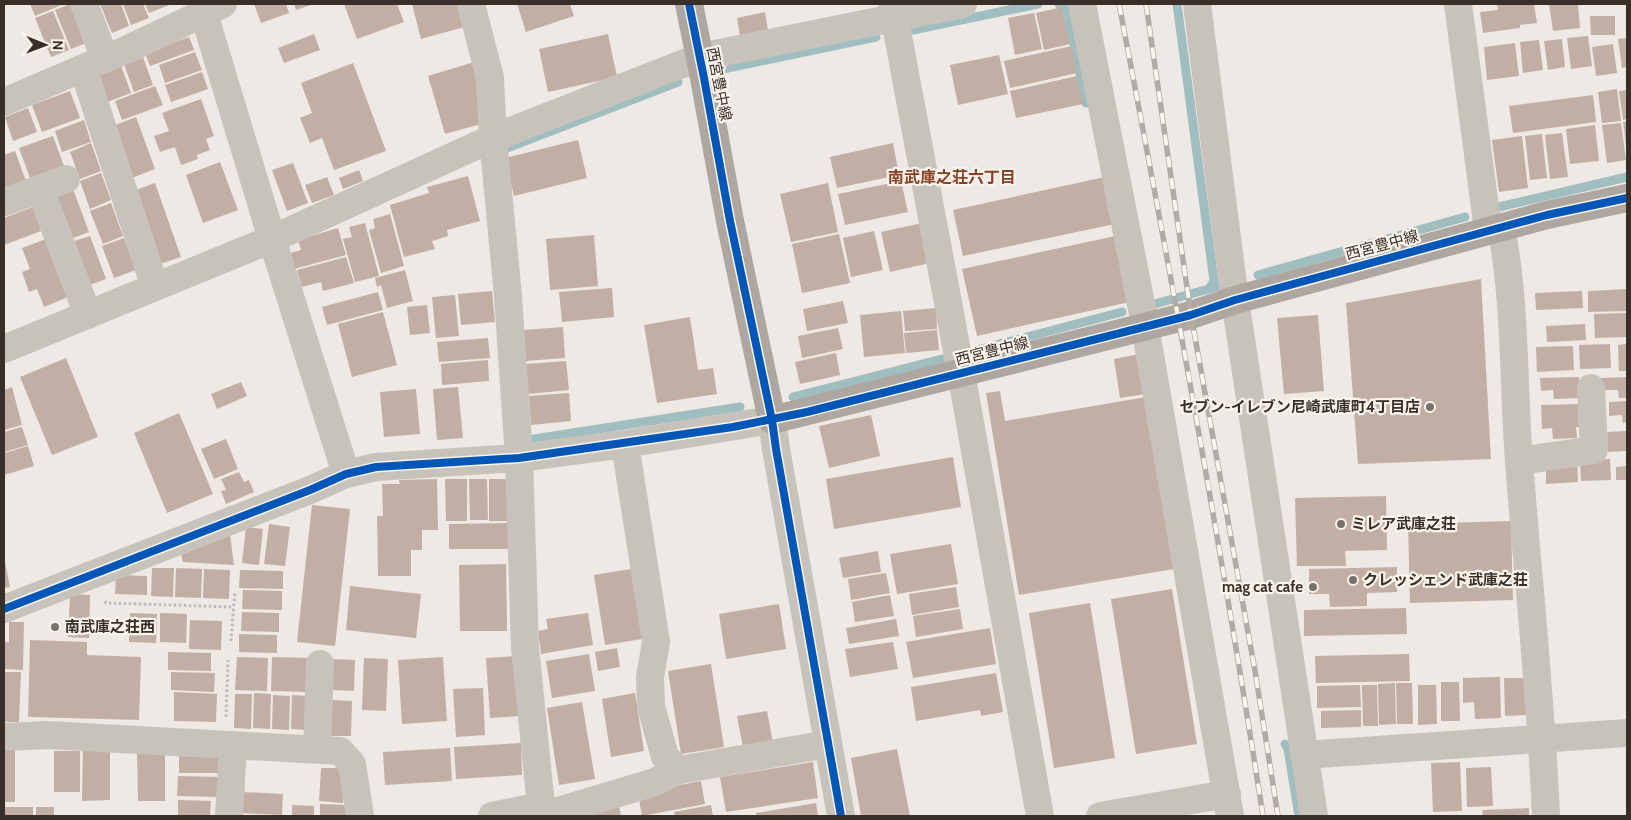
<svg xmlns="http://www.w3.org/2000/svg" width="1631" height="820" viewBox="0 0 1631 820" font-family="Cabin,'Noto Sans JP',sans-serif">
<rect width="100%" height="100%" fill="#eee9e4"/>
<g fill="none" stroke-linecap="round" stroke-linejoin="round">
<!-- stream -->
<path stroke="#a0bebf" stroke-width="9" d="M1059,4L1067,9L1086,103
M1177,4L1214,281L1209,289
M913,30L1038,4
M723,69L876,37
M507,148L678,82
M1499,207L1627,177
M1258,275L1465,217
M1151,305L1223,285
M977,350L1122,312
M793,397L942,359
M534,439L740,407
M1285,744L1288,749L1299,816"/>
</g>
<!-- building -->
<path fill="#c1afa6" d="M30,4H64L35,16Z
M70,4H73L89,42L71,49L55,10Z
M100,4H121L129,26L112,33Z
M123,4H143L149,18L131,25Z
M145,4H172L149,13Z
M254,4H286L289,13L261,23Z
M294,4H314L296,10Z
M344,4H397L404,22L357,39Z
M412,4H458L464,27L421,39Z
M517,4H570L574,16L526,32Z
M1497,4H1534L1537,23L1520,25V28L1483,33L1480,12L1498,10Z
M1549,4H1578L1580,28L1553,31Z
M1062,7L1070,44L1044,50L1036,13Z
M53,11L69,50L51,57L35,18Z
M765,12L768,30L740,36L737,18Z
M1034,13L1042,49L1015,55L1008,18Z
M1590,16H1615V35H1591Z
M314,34L320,50L284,63L278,48Z
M608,34L617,77L548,92L539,49Z
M1588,36L1592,66L1571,69L1567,38Z
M189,37L194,50L150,66L145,53Z
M1627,38V67L1622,68L1618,39Z
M1562,39L1565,67L1548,70L1544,41Z
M1539,40L1543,70L1523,73L1520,42Z
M1515,43L1519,76L1487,80L1484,47Z
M1613,44L1617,73L1596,76L1592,47Z
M1072,46L1077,73L1010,88L1004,61Z
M195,52L202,70L165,83L159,65Z
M999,55L1008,94L958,105L950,65Z
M143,57L153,85L134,92L124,64Z
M474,62L481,124L445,134L428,76Z
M353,63L386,151L334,170L322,138L310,143L300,118L312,113L301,83Z
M121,66L131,93L107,102L97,75Z
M202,72L208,89L171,102L165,85Z
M1077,76L1083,104L1016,118L1010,91Z
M155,86L163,105L122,120L115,101Z
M1617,89L1621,121L1602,123L1598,92Z
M1627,90V119L1623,120L1619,91Z
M70,91L80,118L42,132L32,105Z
M1593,95L1596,122L1513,133L1509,106Z
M201,99L214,136L206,139L210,150L197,155L198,159L181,165L175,147L160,152L154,136L169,131L162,113Z
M28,108L37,132L13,141L5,117Z
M136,117L155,169L132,178L113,126Z
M84,120L91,142L62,152L55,131Z
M1627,121V146H1626L1623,122Z
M1621,123L1626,160L1607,163L1602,125Z
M1595,125L1599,161L1570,164L1566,129Z
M1562,133L1568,177L1550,179L1545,135Z
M1542,134L1547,178L1530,180L1525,136Z
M53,136L64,166L30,178L19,148Z
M1522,136L1528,188L1499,192L1492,140Z
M578,140L587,178L514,196L505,158Z
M91,143L101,171L80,179L70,152Z
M893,143L899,175L837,188L830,157Z
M15,151L26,181L4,189V155Z
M220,162L238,210L203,223L186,175Z
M293,163L308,203L287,211L272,170Z
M359,170L363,181L343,189L339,178Z
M101,173L111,200L90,209L80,181Z
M468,176L480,221L447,230L448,236L432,241L435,249L404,257L390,205L429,193L427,187Z
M327,177L334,195L312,203L305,185Z
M1105,177L1115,224L963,256L953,210Z
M901,181L908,212L845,225L838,194Z
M155,183L181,257L160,264L133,191Z
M828,183L838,232L791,242L780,194Z
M73,189L89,232L70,239L54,196Z
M111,203L123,236L103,244L90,211Z
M33,207L41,231L4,245V218Z
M390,214L404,266L381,273L369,230L375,228L373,219Z
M365,223L379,276L355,282L343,239L352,237L349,227Z
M922,223L930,263L890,272L881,232Z
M338,228L346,255L294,269L290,253L301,250L298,240Z
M874,231L883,270L851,277L843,238Z
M839,234L850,283L802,293L792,244Z
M594,235L598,286L550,290L546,239Z
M1120,235L1134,301L977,336L962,269Z
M90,236L106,279L87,286L71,242Z
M124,238L136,270L114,278L102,246Z
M46,239L68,297L44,307L37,289L29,292L22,272L30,269L22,248Z
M346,257L354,283L323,291L321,282L302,287L297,270Z
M405,270L413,301L387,308L381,285L377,287L375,278Z
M1481,279L1491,459L1358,464L1346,303Z
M612,288L614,317L562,322L559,292Z
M1627,289V311L1588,312V291Z
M492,291L495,322L461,325L458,294Z
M1582,291L1583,308L1536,310L1535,293Z
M378,292L383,310L327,325L322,307Z
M455,295L459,336L436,338L432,297Z
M843,301L848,323L807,331L803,309Z
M427,305L430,333L410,335L407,307Z
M936,308L937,329L905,331L903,311Z
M901,311L905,353L864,357L860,315Z
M383,312L397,365L352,377L338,324Z
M1627,313V337L1595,338L1594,314Z
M1318,315L1324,391L1284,394L1277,318Z
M690,317L698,370L713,368L717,394L657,403L644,325Z
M1585,324L1586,340L1547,342L1546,326Z
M563,327L565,358L526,361L523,330Z
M838,328L843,349L802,358L798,336Z
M937,330L939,350L906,353L904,333Z
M488,338L490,358L439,362L437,342Z
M1610,344L1611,368L1580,369L1579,345Z
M1627,344V371H1619L1618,345Z
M1573,346L1574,370L1537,372L1536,347Z
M836,353L840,375L800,384L795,362Z
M1139,354L1145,394L1120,398L1114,359Z
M66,358L98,437L52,455L20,377Z
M488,360L489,381L442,385L441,364Z
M566,361L569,390L528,394L526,364Z
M1579,377L1580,398L1554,399L1553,390L1541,391L1540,378Z
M1627,377V398H1619L1618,390H1602L1601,378Z
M241,382L247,396L217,409L211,394Z
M12,387L17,406L11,408L17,406L22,425L4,430V390Z
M458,387L463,438L437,440L433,389Z
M416,389L420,434L384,437L380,392Z
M1000,391L1005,421L1146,397L1174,569L1019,595L986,393Z
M569,393L571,421L531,425L529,396Z
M1627,401V422L1623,423L1622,415L1609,416V402Z
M1578,404L1579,427H1576L1577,438L1553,439L1552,428L1542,429L1541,405Z
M179,413L213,494L167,513L134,433Z
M871,415L880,456L829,468L819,426Z
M22,427L28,445L4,452V432Z
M1627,431V451L1608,452L1607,432Z
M226,439L238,469L214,479L201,449Z
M28,446L34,466L4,475V453Z
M953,457L961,507L834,529L826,479Z
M1610,459L1611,480L1581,481L1580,460Z
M1577,460L1578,482L1546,484V461Z
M1627,466V480H1616V467Z
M239,472L244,482L249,480L254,492L226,504L221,491L226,490L221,479Z
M437,479L438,530H422V550H411V576H378L377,516H383L382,484H400L399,480Z
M445,479H467V521H446Z
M469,479H487L488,520H470Z
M489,479H507V521H489Z
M1386,496L1387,550L1345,551L1346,566H1297L1295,498Z
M312,505L350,509L335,646L297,642Z
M1511,521L1513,600L1410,603L1408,524Z
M508,523V549H449V524Z
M269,524L290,527L285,566L264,564Z
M246,527L263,529L259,565L242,563Z
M230,534L234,565L183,562L181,555Z
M951,544L958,584L897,594L890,554Z
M878,551L881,572L843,578L839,558Z
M4,557L10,587L4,588Z
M506,564L507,631H460L459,565Z
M1397,567V592L1367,593V606L1330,607L1329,594H1309V569Z
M152,568H174L173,597L151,596Z
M176,568L202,569L201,598L175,597Z
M637,568L648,638L605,645L594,575Z
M204,569L230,570L229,599L203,598Z
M240,570L283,571V589L239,588Z
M886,573L890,593L851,600L848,579Z
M116,575L147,576V595L115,594Z
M350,586L421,594L416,638L346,630Z
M956,587L959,607L912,615L909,594Z
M1172,589L1197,744L1136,754L1111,599Z
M243,590L282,591V610L242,609Z
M70,594L90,595L89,638L68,637Z
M890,595L894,616L855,622L852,602Z
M1090,603L1115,758L1054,768L1029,613Z
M779,604L786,649L726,659L719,614Z
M1406,608L1407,634L1304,636V610Z
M960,609L963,629L916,637L913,616Z
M242,612L279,613V632L241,631Z
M130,613L157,614L156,643L129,642Z
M160,613L187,614L186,643L160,642Z
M588,613L593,645L541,654L538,631L548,629L546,619Z
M896,619L899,636L849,644L846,628Z
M190,620L222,621L221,650L189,649Z
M9,622H24L23,670L4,669V642H9Z
M990,628L996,664L913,678L906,642Z
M239,634L277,635V653L239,652Z
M30,640L87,642V655L141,657L139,720L28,717Z
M893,642L898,669L850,677L845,649Z
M617,648L620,667L598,671L595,652Z
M168,652L211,653V671L168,670Z
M589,654L595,691L552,698L546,661Z
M1409,654L1410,681L1316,683L1315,656Z
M516,656L520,716L490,718L486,658Z
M237,657L268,658L267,691L235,690Z
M272,657L310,658L309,692L271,691Z
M443,657L447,721L402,724L398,660Z
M364,658L388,659L386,711L362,710Z
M333,659L355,660L354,691L332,690Z
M711,664L724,747L681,754L668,671Z
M4,672H21L19,722H4Z
M171,672L215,673L214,692L171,690Z
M996,673L1003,712L981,716L980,710L916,721L911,687Z
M1500,677L1501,718L1475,719L1474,702L1463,703V678Z
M1504,678H1525L1526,715L1505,716Z
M1441,682H1459L1460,721H1441Z
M1395,683L1396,724L1379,725L1378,684Z
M1396,683H1412L1413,724H1397Z
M1360,685L1361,707L1317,708V686Z
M1362,685H1377L1378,726H1363Z
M1418,685H1436L1437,724L1418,725Z
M483,688L485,735L456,737L453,689Z
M174,692L217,694L216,722L174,721Z
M254,693L271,694L270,729L253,728Z
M635,693L644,751L611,757L602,699Z
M235,694H252L251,729L234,728Z
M273,695L290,696L289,730L272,729Z
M292,695L309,696L307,730L291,729Z
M331,700L352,701L351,736H330Z
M582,702L595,779L559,785L547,708Z
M1361,710V727L1321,728V711Z
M767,711L773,743L743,748L737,716Z
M521,743L522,775L456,779L454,747Z
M83,746L110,747V800L82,801Z
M4,747H15V802H4Z
M450,748L452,781L385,785L383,752Z
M897,749L910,816H861L851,758Z
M54,751H80V792H54Z
M137,751H165V801H138Z
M179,753L220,754V773H179Z
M813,762L818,798L726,812L720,777Z
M1460,762L1462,811L1433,812L1431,763Z
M1491,767L1493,806L1467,807L1466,768Z
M321,768H344L343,803L319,801Z
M178,776L220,777V797L177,796Z
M701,781L705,804L642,816L638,793Z
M241,792L283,794L282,815L240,813Z
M178,800L211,801L210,816H178Z
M816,803L818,816H757L756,813Z
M320,804L347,805L346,816H320Z
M619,804L621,816H590L589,810Z
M292,805L314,806V816H292Z
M711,805L713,816H675L674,812Z
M4,807H33V816H4Z
M36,807H54V816H36Z
M1529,808V816H1483L1482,810Z"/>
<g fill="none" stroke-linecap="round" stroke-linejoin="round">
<!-- path -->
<path stroke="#c0bab5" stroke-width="3" stroke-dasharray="2.5 2.5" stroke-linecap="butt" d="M105,601L106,603L233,607
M231,641L235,592
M226,717L228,660"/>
<!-- minor -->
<path stroke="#c8c2bc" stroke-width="28" d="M84,4L105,59
M201,4L272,239L346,474
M471,4L490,78L493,138L508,296L519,458L525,647L541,806L548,816
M892,4L961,372L1040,816
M1082,4L1142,309L1230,816
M1197,4L1235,300L1314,816
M1458,4L1488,230
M83,68L155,287
M4,102L128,49L223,4
M40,189L66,179
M4,202L40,189L88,315
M1501,227C1516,303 1513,383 1519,461C1528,579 1541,697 1546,816
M4,349L272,239L493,138L700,57L963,4
M625,444L656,642L650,677L651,706L665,757L679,770
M1519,461L1594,450L1591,388
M4,609L310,490L346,474L376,467L519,458L625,444L772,420L776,449L841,816
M4,737L47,735L340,751L352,764L360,816
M317,750L320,664
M1304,755L1627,733
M229,816L233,745
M492,816L541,806L555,812L655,782L679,770L828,744
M1100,816L1227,794"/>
<!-- major -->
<path stroke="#ada6a1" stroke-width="28" d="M689,4L704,78L730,221L772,420L1144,327L1191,315L1235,300L1547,215L1627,198"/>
<!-- rail casing -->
<g stroke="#b0aba6" stroke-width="5.5">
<path id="rail" d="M1119,4C1171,274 1221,544 1263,816
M1146,4L1191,315L1255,671L1278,816"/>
</g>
<!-- rail -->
<use href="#rail" stroke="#faf4ec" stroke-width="4" stroke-dasharray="11" stroke-linecap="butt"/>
<!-- cycleway casing -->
<g stroke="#faf4ec" stroke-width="11">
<path id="cycleway" d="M689,4L704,78L730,221L772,420L776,449L841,816
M4,609L310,490L346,474L376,467L519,458L733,427L807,412L1144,327L1191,315L1235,300L1547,215L1627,198"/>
</g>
<!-- cycleway -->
<use href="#cycleway" stroke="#0057b8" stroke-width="8"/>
</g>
<!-- markers -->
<g fill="#78706b" stroke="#faf4ec" stroke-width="2">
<circle cx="1430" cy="407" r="5"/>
<circle cx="1341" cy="524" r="5"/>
<circle cx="1353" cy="580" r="5"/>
<circle cx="1313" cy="587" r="5"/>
<circle cx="55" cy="627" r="5"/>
</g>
<g text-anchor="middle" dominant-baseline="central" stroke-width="4.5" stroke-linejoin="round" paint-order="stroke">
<!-- street labels -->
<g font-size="15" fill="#392f2a" stroke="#faf4ec">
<text transform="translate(719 84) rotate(79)">西宮豊中線</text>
<text transform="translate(1382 245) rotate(-15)">西宮豊中線</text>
<text transform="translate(992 351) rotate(-14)">西宮豊中線</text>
</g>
<!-- poi labels -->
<g font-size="15" font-weight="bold" fill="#392f2a" stroke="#faf4ec" text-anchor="start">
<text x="1420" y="407" text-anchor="end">セブン-イレブン尼崎武庫町4丁目店</text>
<text x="1351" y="524">ミレア武庫之荘</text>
<text x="1363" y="580">クレッシェンド武庫之荘</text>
<text x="1303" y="587" text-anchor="end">mag cat cafe</text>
<text x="65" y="627">南武庫之荘西</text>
</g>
<!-- neighbourhood labels -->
<g font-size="16" font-weight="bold" fill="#874124" stroke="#faf4ec">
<text x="952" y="177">南武庫之荘六丁目</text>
</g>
</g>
<!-- border -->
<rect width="1631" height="820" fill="none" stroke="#392f2a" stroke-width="10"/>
<!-- north arrow -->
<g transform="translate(45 45) rotate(91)" stroke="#faf4ec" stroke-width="4" paint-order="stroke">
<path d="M0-4L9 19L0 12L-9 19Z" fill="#392f2a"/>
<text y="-8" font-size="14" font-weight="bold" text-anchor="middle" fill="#392f2a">N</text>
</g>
</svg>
